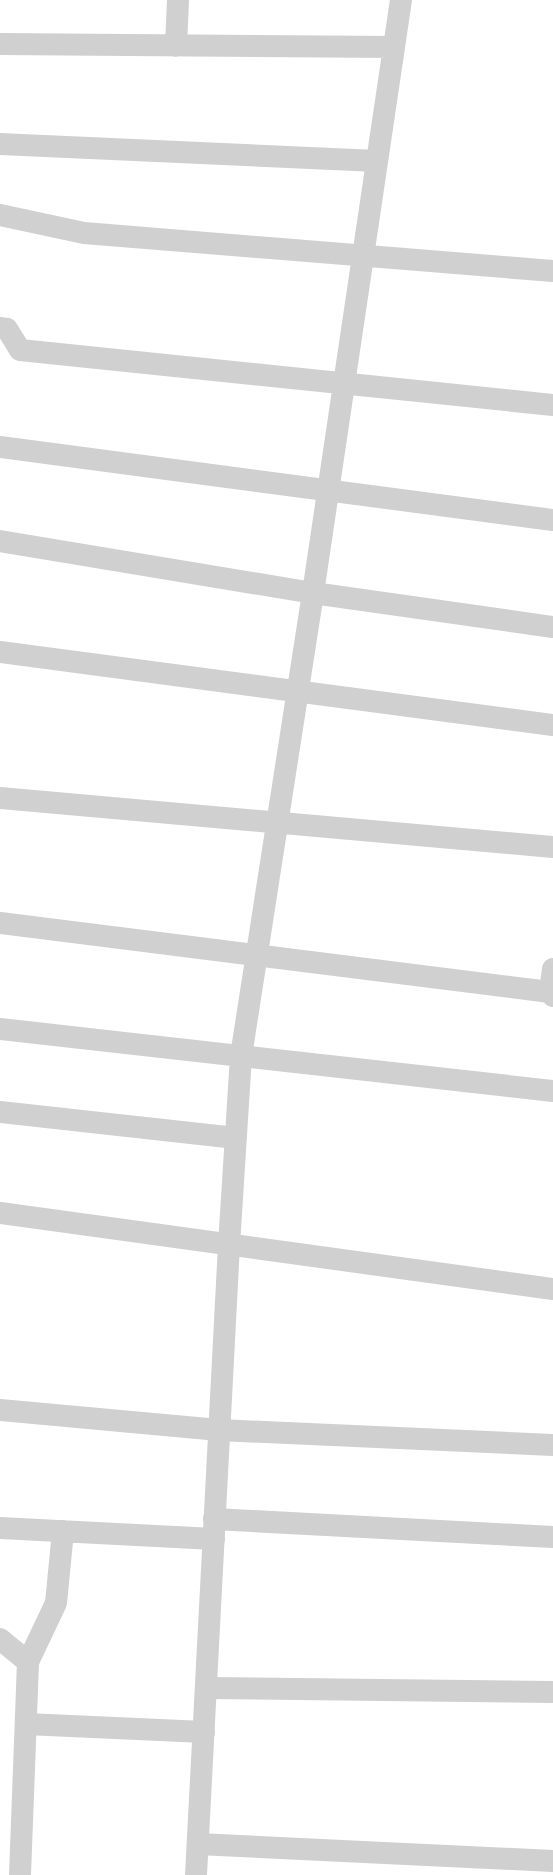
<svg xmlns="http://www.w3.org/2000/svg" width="553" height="1875" viewBox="0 0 553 1875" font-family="Rubik,sans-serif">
<rect width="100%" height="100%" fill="#fff"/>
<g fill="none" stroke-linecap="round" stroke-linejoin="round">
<!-- minor -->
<path stroke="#d0d0d0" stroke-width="22" d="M0,44L394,47
M176,46L178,0
M0,144L377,161
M0,215L84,233L553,271
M0,328L7,329L20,350L553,405
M0,447L553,520
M0,541L313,593L553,627
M0,652L553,725
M0,798L553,847
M0,923L550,992L553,996
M550,992L553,969
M0,1029L553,1091
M0,1112L236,1138
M0,1213L553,1289
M229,1245L241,1056L313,593L401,0
M219,1430L553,1445
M214,1519L553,1537
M0,1528L214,1539
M0,1639L28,1662L20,1875
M28,1662L56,1603L63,1531
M206,1688L553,1692
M26,1724L204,1732
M198,1844L553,1861"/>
<!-- tertiary -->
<path stroke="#d0d0d0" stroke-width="22" d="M0,1410L219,1430
M196,1875L229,1245"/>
</g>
</svg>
